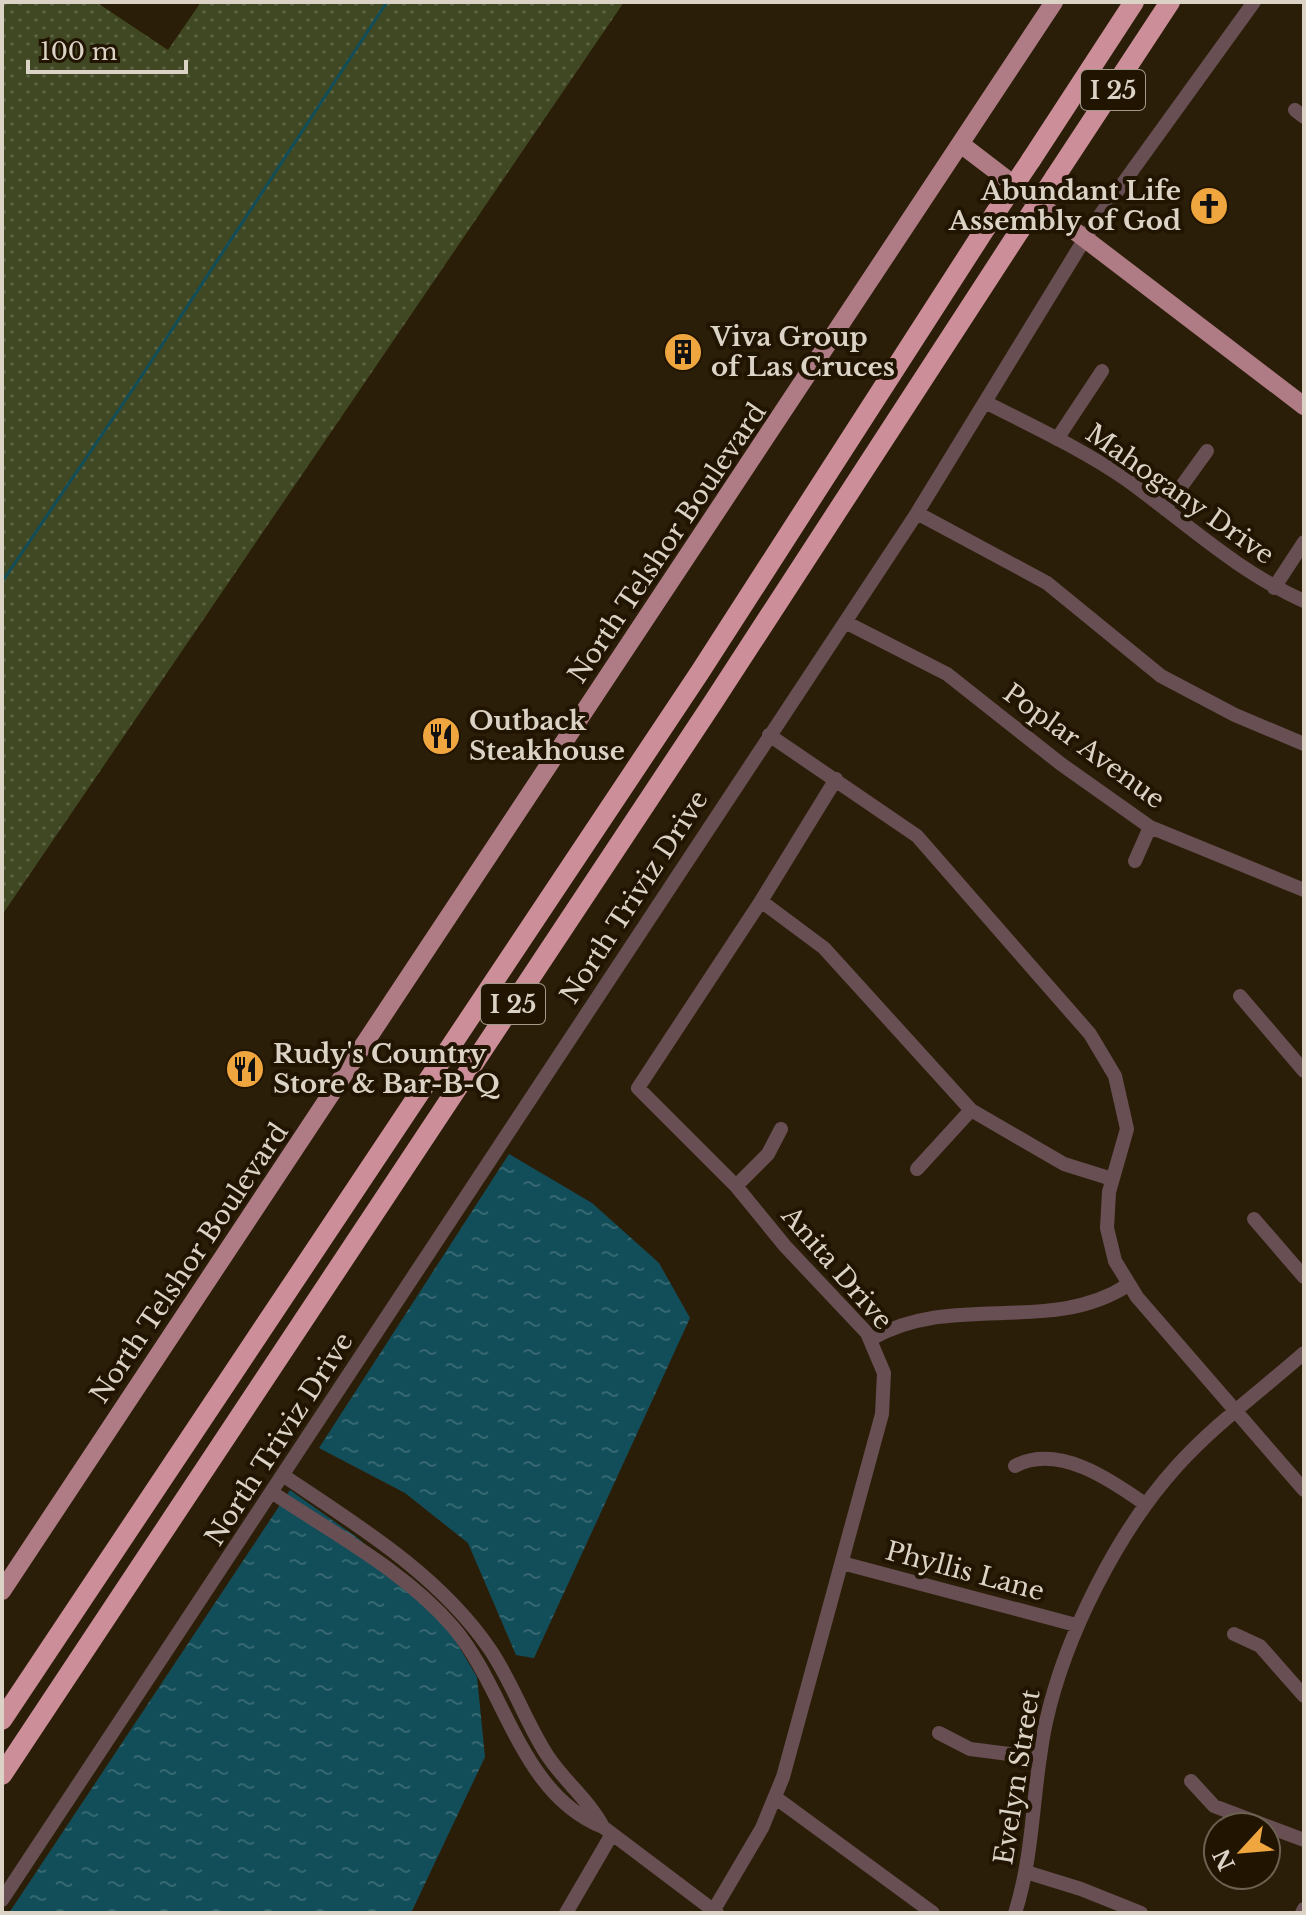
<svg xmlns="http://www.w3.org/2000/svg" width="1306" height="1915" viewBox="0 0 1306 1915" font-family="'Libre Baskerville',serif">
<defs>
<pattern id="grass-dots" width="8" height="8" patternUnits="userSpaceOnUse" patternTransform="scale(2)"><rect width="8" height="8" fill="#404823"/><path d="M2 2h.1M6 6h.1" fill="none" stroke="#5b6241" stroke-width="1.8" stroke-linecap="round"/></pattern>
<pattern id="water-ripples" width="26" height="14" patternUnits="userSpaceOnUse" patternTransform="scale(2)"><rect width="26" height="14" fill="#124e5a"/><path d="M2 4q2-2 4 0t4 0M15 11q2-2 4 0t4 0" fill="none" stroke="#346770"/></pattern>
</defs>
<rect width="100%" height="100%" fill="#2b1e09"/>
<!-- grass -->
<path fill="url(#grass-dots)" d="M2,2H96L168,50L201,2H624L2,915Z"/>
<!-- water -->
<path fill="url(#water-ripples)" d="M509,1154L592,1203L659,1263L690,1318L534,1658L516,1655L468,1543L405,1493L319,1448Z
M290,1490L359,1539L432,1601L477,1677L485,1757L411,1913H9Z"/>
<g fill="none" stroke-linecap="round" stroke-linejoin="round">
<!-- stream -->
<path stroke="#124e5a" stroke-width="3" d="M2,582L137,383L387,2"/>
<!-- minor -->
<path stroke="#684f53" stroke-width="14" d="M1295,110L1304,117
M987,403C1034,427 1084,450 1127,480C1185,522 1238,572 1304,601
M1057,439L1102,371
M1165,509L1207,451
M917,513L1047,583L1161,676L1235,715L1304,744
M1274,588L1304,542
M845,622L947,674L1061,764L1150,827L1304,890
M769,735L917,836L1090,1034L1115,1076L1127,1129L1109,1192L1107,1228L1115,1261L1137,1297L1304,1490
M1135,861L1150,827
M761,901L824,948L971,1110L1064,1164L1112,1179
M1240,996L1304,1071
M917,1169L971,1110
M736,1186L768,1154L781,1129
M1254,1219L1304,1277
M871,1339C954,1291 1049,1336 1128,1285
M1015,1466C1058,1443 1111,1480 1145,1504
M284,1476C357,1525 438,1574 489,1648C512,1681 525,1721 547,1755C564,1781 589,1800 603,1827
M273,1493C334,1534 405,1571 453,1627C506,1689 520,1794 603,1827L717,1913
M842,1563L1076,1625
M1234,1634L1260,1646L1304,1696
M939,1733L970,1749L1040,1758
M1191,1781L1214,1806L1304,1840
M776,1798L933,1913
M1026,1872L1081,1889L1141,1913
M2,1900L917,513L1095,222L1254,2
M566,1913L612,1834
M712,1913L762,1828L783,1777L882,1414L884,1373L867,1333L785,1246L736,1186L638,1088L761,901L836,779
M1015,1913C1035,1850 1032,1786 1046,1722C1065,1636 1118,1531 1177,1466C1215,1424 1262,1390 1304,1353
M1302,1913L1304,1909"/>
<!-- major -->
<path stroke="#af7c85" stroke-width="18" d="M962,145L1304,406
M2,1591L1054,2"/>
<!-- highway -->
<path stroke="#cc8e99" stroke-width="20" d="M1031,160L1134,2
M1055,177L1170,2
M2,1720L700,672L996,212
M2,1775L712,704L1020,230"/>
<!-- highway-bridge -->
<path stroke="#cc8e99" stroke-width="20" d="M996,212L1031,160
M1020,230L1055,177"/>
</g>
<!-- icons -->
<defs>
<g id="church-disc" transform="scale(2)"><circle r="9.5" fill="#f0a63f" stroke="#211502"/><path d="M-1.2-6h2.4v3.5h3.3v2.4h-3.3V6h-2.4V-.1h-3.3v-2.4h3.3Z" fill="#111"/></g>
<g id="building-disc" transform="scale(2)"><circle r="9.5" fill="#f0a63f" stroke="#211502"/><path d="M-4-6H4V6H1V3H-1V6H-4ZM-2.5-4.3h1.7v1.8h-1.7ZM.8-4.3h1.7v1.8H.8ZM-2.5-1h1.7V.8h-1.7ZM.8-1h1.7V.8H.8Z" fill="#111"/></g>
<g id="restaurant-disc" transform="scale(2)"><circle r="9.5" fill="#f0a63f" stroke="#211502"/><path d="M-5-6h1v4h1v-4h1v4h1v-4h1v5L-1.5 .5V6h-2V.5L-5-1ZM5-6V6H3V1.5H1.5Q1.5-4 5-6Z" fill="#111"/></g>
</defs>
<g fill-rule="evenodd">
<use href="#church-disc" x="1209" y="206"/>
<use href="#building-disc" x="683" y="352"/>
<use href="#restaurant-disc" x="441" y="736"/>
<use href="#restaurant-disc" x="245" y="1069"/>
</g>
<g text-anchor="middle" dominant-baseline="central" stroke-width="8" stroke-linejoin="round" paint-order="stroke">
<!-- shield labels -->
<g fill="#211502" stroke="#a49a8c" stroke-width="2">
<rect x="1081" y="70" width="64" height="40" rx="6"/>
<rect x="481" y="984" width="64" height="40" rx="6"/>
</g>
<g font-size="24" font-weight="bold" fill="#dcd3c7">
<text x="1113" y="90">I 25</text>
<text x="513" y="1004">I 25</text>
</g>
<!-- poi labels -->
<g font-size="26" font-weight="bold" fill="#dcd3c7" stroke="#211502" text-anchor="start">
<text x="1181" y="191" text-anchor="end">Abundant Life<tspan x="1181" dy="30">Assembly of God</tspan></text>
<text x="711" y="337">Viva Group<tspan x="711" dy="30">of Las Cruces</tspan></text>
<text x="469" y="721">Outback<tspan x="469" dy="30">Steakhouse</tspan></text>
<text x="273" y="1054">Rudy's Country<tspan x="273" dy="30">Store &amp; Bar-B-Q</tspan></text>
</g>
<!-- street labels -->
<g font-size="26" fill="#dcd3c7" stroke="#211502">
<text transform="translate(1180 494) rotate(35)">Mahogany Drive</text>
<text transform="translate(667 543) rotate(-56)">North Telshor Boulevard</text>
<text transform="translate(1084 746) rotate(36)">Poplar Avenue</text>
<text transform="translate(634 897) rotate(-57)">North Triviz Drive</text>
<text transform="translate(189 1263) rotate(-56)">North Telshor Boulevard</text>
<text transform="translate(837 1268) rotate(49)">Anita Drive</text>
<text transform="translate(279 1439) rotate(-57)">North Triviz Drive</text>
<text transform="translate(965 1571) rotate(15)">Phyllis Lane</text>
<text transform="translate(1017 1777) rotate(-81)">Evelyn Street</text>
</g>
</g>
<!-- border -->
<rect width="1306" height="1915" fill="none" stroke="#dcd3c7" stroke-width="8"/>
<!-- north arrow -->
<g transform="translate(1242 1851) rotate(244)"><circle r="38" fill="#211502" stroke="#6c6151" stroke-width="2"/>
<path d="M0-6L14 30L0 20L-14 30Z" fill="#f0a63f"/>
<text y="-12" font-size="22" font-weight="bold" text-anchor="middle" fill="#dcd3c7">N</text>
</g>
<!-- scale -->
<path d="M28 60v12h158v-12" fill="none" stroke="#dcd3c7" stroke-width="4"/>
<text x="40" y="60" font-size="24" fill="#dcd3c7" stroke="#211502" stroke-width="6" paint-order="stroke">100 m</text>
</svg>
